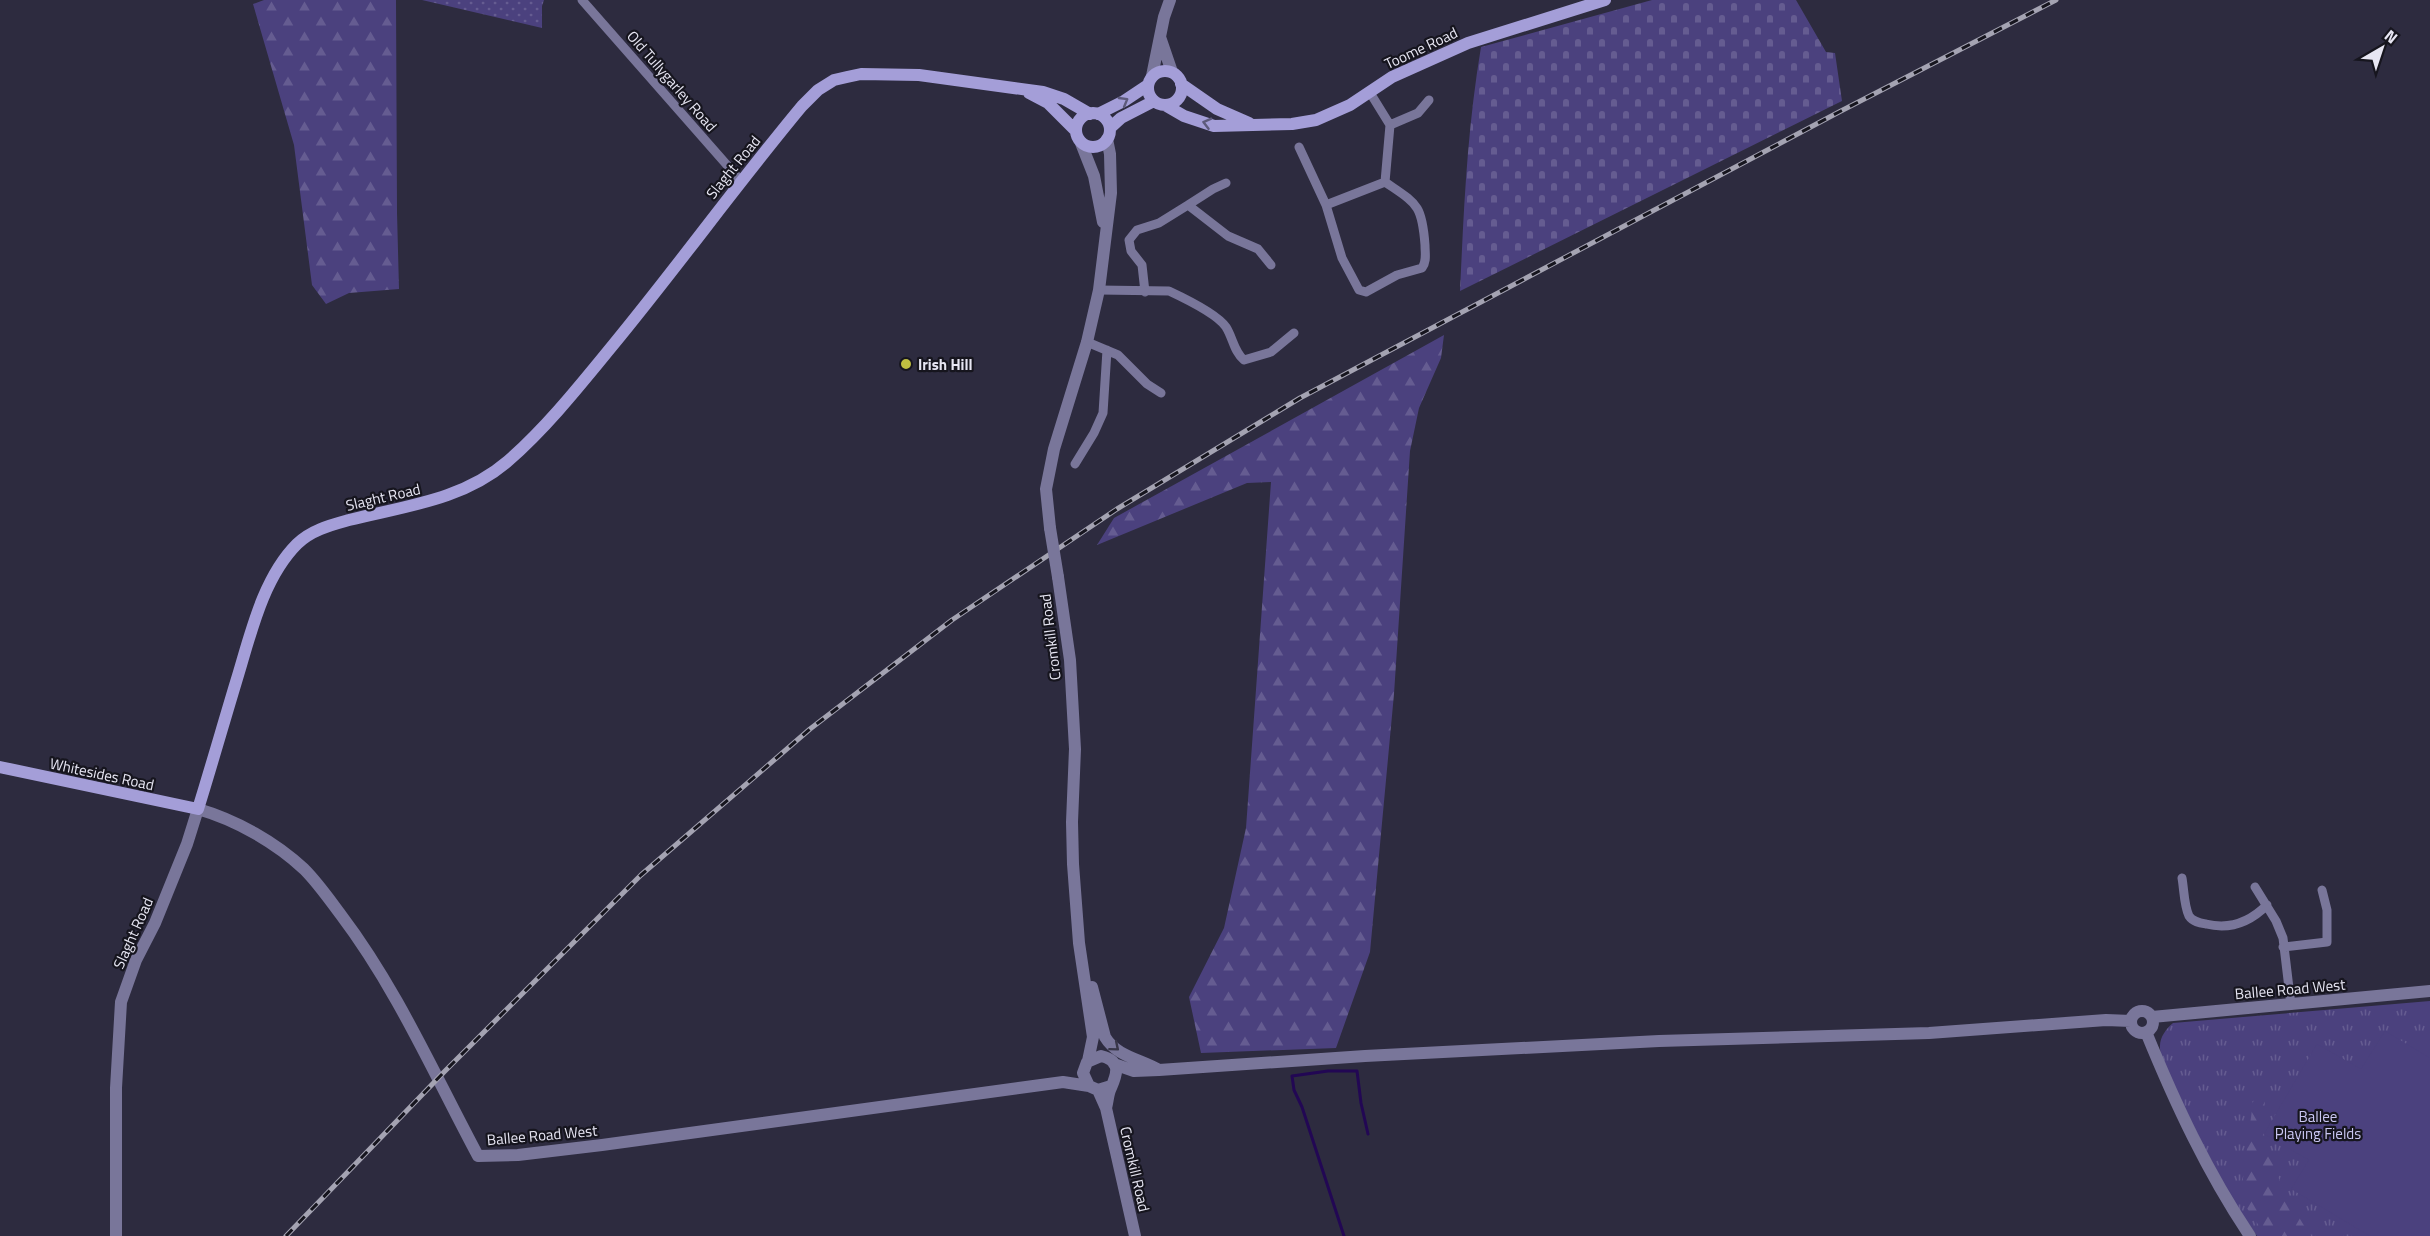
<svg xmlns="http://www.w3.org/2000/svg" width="2430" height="1236" viewBox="0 0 2430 1236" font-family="'Titillium Web',sans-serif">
<defs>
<pattern id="grass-tufts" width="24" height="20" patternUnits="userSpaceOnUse" patternTransform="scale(1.5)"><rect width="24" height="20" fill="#4b417e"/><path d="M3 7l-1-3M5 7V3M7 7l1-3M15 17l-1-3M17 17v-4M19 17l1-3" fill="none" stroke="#655c91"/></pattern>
<pattern id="forest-firs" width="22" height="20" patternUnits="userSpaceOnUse" patternTransform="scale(1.5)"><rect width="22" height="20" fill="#4b417e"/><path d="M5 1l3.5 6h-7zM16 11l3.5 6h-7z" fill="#655c91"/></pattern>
<pattern id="cemetery-stones" width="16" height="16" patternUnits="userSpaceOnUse" patternTransform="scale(1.5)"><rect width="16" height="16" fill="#4b417e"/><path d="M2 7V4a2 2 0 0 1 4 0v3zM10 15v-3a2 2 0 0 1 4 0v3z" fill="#655c91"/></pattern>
<pattern id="garden-dots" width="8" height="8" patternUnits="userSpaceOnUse" patternTransform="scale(1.5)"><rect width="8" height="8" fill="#4b417e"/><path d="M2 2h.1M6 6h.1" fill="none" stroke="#655c91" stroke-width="1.8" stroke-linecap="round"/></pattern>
</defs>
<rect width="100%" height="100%" fill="#2d2b3f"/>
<!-- grass -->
<path fill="url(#grass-tufts)" d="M2430,1001V1236H2257C2225,1192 2202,1143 2178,1094C2172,1080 2159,1062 2160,1046C2160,1037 2166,1029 2173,1023Z"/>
<!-- forest -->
<path fill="url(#forest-firs)" d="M264,0H396L397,213L399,289L349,293L326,304L312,285L294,145L253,4Z
M1444,335L1441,358L1419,408L1410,451L1394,694L1370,952L1336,1048L1201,1053L1189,997L1224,928L1246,828L1271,482L1247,483L1097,545L1114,518Z
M2257,1096L2262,1097L2265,1101C2264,1113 2262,1127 2265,1139C2274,1173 2291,1207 2311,1236H2266L2242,1201V1186L2253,1102Z"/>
<!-- cemetery -->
<path fill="url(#cemetery-stones)" d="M1652,0H1796L1826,52L1835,53L1842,101L1460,291C1464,207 1467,131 1481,47Z"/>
<!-- garden -->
<path fill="url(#garden-dots)" d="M422,0H544L542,6V28Z"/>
<!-- pitch -->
<path fill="#4b417e" d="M2385,1031L2430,1058V1236H2370L2291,1189L2309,1160L2264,1134L2317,1044L2361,1069Z"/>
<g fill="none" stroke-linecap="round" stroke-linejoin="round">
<!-- stream -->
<path stroke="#220754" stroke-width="3" d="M1344,1236L1302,1107L1294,1090L1292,1076L1328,1071H1357L1361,1103L1368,1134"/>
<!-- minor -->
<path stroke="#79769a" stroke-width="9" d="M582,0L741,181
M1390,125L1418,113L1429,100
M1299,147L1326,205L1342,258L1359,290L1366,292L1397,275L1422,268C1427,261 1425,254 1425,245C1422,204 1417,204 1385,182L1390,125L1369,91
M1188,205L1213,189L1226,183
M1326,205L1385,182
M1099,290L1169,291C1184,298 1217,314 1226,327C1233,338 1234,352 1244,360L1271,352L1294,333
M1145,292L1142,265L1131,251L1129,240L1137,230L1159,223L1188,205L1228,236L1258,249L1271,265
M1087,342L1118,355L1147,384L1161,393
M1075,464L1094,433L1103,413L1107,350
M2182,878C2184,889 2184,906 2189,916C2193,922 2200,923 2206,924C2230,930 2250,922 2267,905
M2255,887L2276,921L2283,938L2291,1005
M2283,947L2327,942V910L2322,890"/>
<!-- tertiary -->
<path stroke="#79769a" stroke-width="12" d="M1160,37L1172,72
M1152,76L1164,17L1170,0
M1081,143L1094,176L1103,222
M1050,528L1046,489L1054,449L1087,342L1099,290L1111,193L1110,154L1107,139
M1058,577L1070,660L1075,749L1072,822L1073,864L1079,943L1093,1037L1088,1061
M1092,987L1105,1037C1117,1057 1141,1059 1159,1070
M2131 1022a11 11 0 1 1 22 0a11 11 0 1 1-22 0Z
M2152,1017L2430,991
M2146,1032C2175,1103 2207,1172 2250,1236
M1114,1064L1134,1071L1159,1070L1365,1056L1659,1041L1929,1033L2106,1020L2131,1021
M1098,1090L1106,1108L1135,1236
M1106,1108C1108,1101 1108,1093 1111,1088C1117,1074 1122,1061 1101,1056L1087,1062L1083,1073L1089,1086L1098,1090L1111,1086
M116,1236V1088L121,1002L136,960L155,923L187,844L198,809C236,820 275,842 304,869C318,883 329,899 341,915C397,989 434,1074 478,1156L518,1155L602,1145L1063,1082L1089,1086"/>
<!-- secondary -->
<path stroke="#a49ed8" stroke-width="12" d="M1148 88a17 17 0 1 1 34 0a17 17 0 1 1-34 0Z
M1181,84L1217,109L1249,123
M1029,93L1048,103L1076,131
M1165,105L1184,116L1214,126L1292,124L1316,120L1350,105L1392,77L1468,43L1605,0
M1076 130a17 17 0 1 1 34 0a17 17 0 1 1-34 0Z
M1098,114L1124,101L1148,85
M1110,128L1121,118L1154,101
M0,767L198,809C211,767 223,725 236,682C250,637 262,579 297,544C311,530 331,525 349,520C405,506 463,500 508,461C547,427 581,384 613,345C678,266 737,184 802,106L818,90L834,80L847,77L861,74L919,75L1043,92L1064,99L1090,114"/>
<!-- rail casing -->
<g stroke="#a4a3b2" stroke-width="5">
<path id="rail" d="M286,1236L445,1071L641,875L810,729L952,620L1117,509L1300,398L1839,112L2056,0"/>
</g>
<!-- rail -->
<use href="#rail" stroke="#16151e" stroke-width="3" stroke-dasharray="9" stroke-linecap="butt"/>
<!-- tertiary-bridge -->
<path stroke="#79769a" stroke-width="12" d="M1050,528L1058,577"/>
</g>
<!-- one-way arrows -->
<defs><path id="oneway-chevron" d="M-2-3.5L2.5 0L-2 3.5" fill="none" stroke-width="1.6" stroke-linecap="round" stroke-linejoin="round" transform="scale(1.5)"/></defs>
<g stroke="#5d5a7b">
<use href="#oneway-chevron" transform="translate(1124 101) rotate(-30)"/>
<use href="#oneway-chevron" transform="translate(1207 123) rotate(-165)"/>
</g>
<use stroke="#393749" href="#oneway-chevron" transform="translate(1115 1047) rotate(40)"/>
<!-- markers -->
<circle fill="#bfbe41" stroke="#16151e" stroke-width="2" cx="906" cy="364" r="6"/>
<g text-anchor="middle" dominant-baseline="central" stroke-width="4.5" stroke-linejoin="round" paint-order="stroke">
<!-- street labels -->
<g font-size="15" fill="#e7e6f3" stroke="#16151e">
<text transform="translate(1421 48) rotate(-25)">Toome Road</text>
<text transform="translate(672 81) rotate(49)">Old Tullygarley Road</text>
<text transform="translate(733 167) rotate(-51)">Slaght Road</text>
<text transform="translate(383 497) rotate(-13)">Slaght Road</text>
<text transform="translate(1050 637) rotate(-97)">Cromkill Road</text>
<text transform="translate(102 774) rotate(12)">Whitesides Road</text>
<text transform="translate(133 933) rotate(-66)">Slaght Road</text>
<text transform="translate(2290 989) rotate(-5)">Ballee Road West</text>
<text transform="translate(542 1135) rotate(-5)">Ballee Road West</text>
<text transform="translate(1135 1169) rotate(77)">Cromkill Road</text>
</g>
<!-- poi labels -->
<g font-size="15" font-weight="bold" fill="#e7e6f3" stroke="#16151e" text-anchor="start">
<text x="918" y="364">Irish Hill</text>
</g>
<!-- park labels -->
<g font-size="15" fill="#cac7f3" stroke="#16151e">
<text x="2318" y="1116">Ballee<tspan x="2318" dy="17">Playing Fields</tspan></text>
</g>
</g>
<!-- north arrow -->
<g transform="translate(2382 48) rotate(39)" stroke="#16151e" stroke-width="4.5" paint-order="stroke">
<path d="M0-4.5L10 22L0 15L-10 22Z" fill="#e7e6f3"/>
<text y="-9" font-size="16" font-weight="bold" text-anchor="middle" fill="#e7e6f3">N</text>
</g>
</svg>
